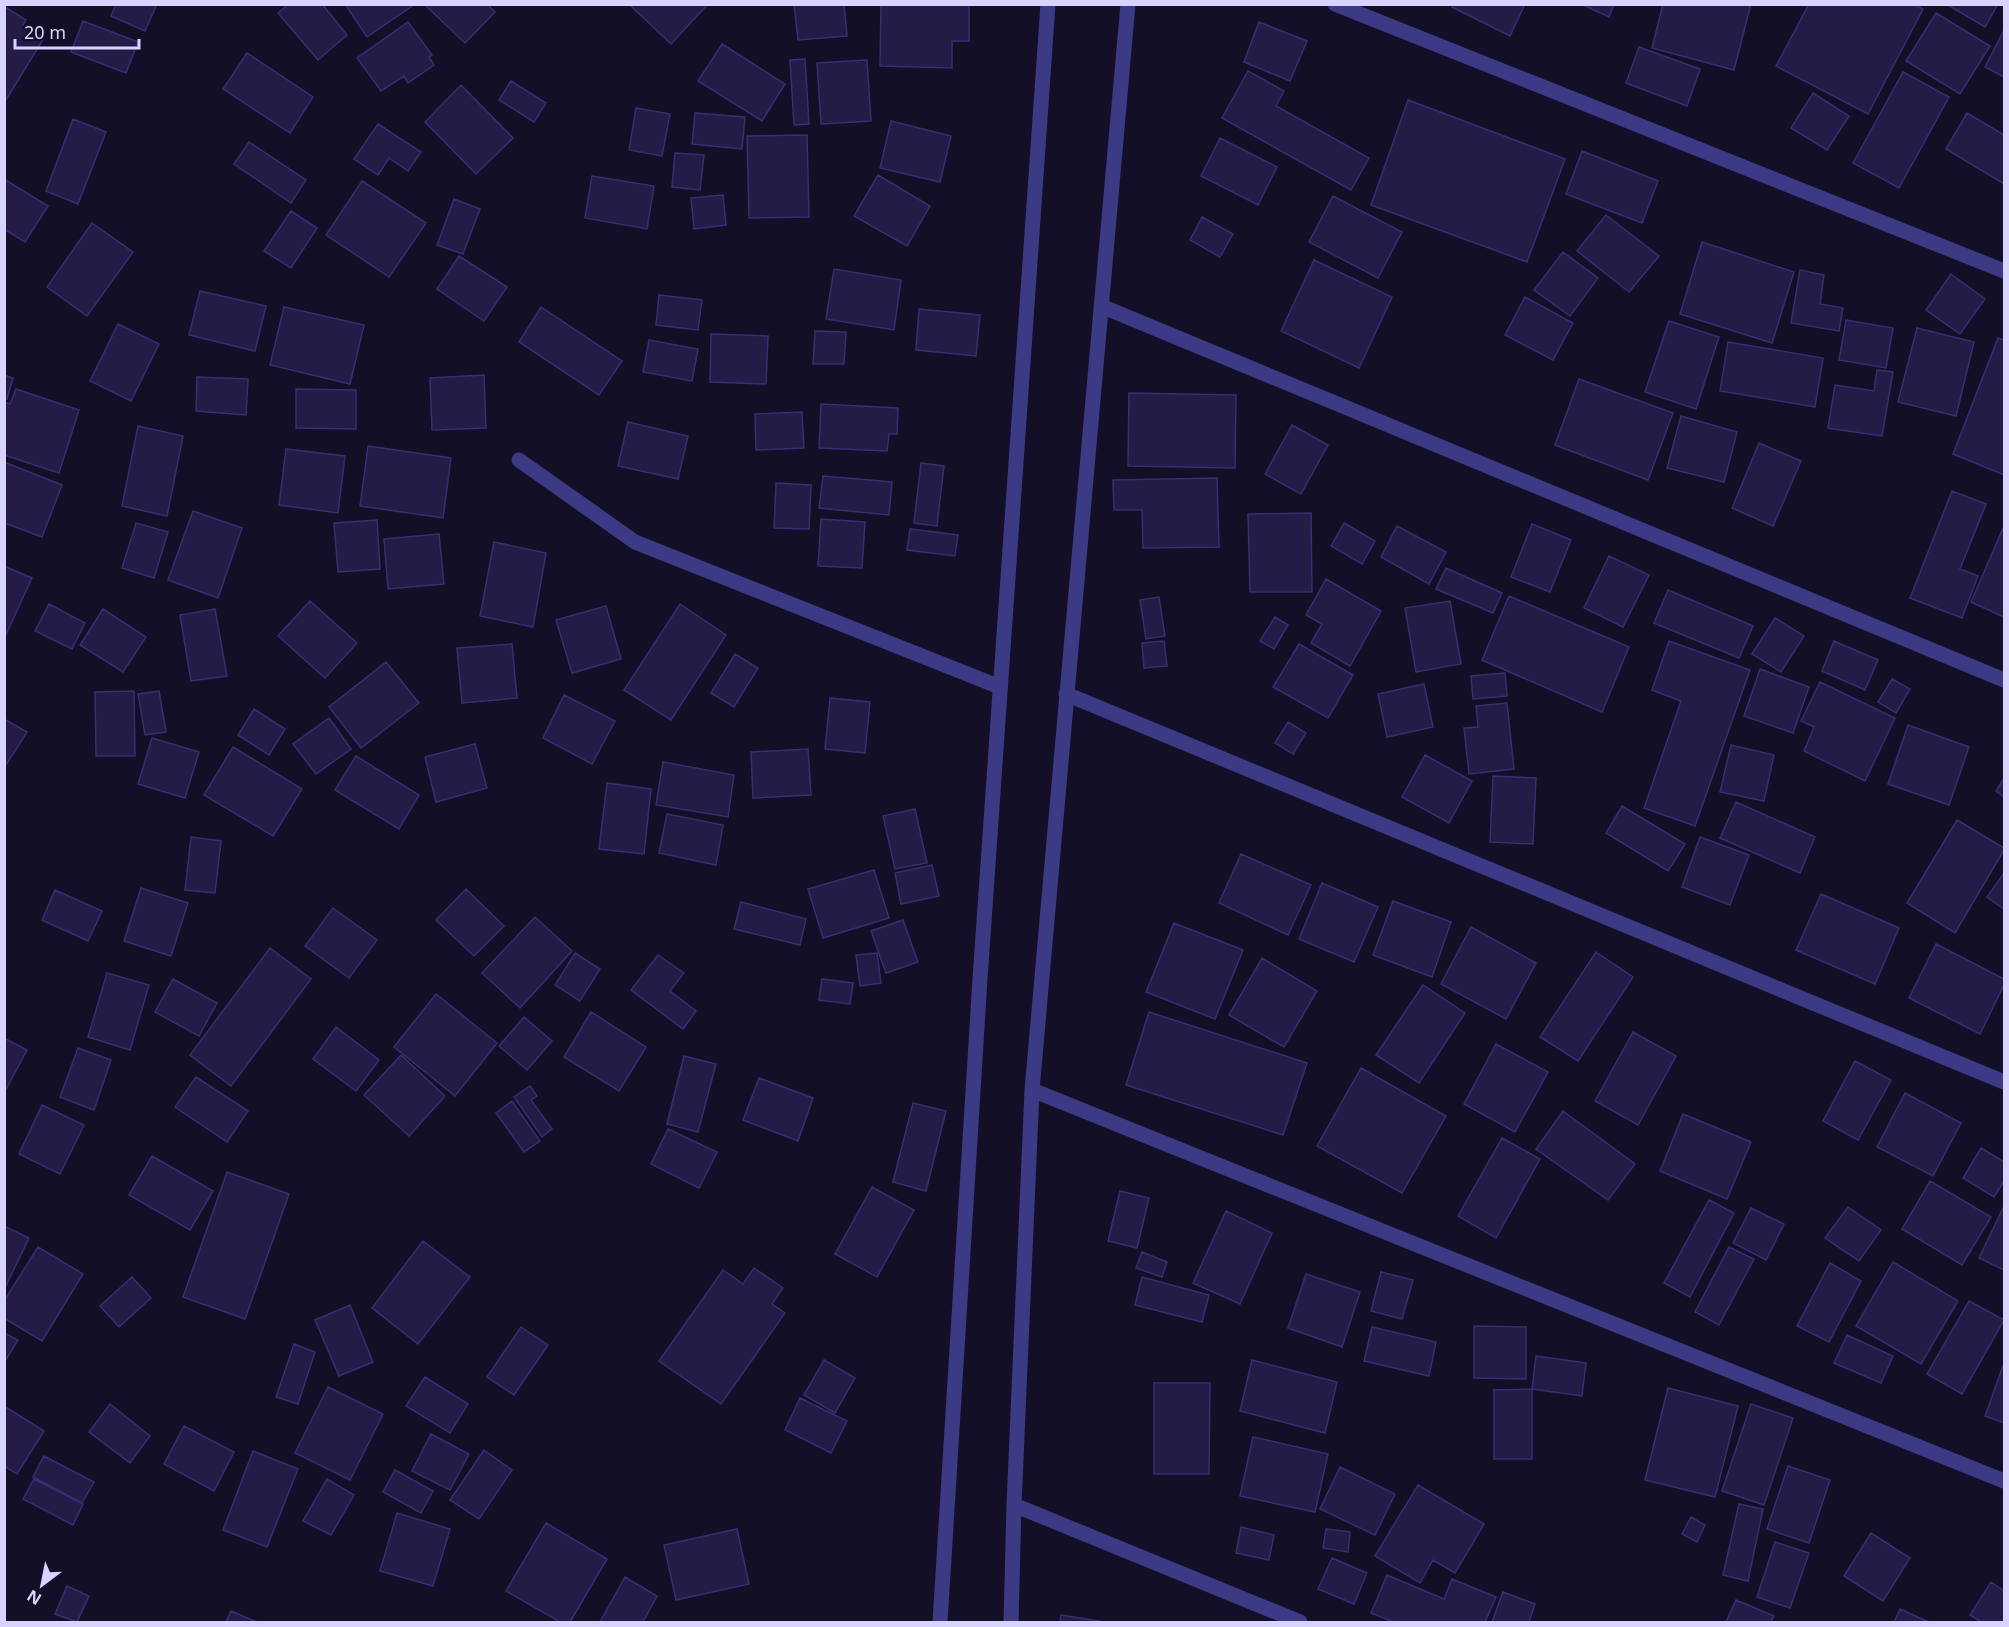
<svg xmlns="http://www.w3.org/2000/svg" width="2009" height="1627" viewBox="0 0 2009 1627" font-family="'Noto Sans',sans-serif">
<rect width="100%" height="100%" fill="#130f26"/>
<!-- building -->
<path fill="#241b47" stroke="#3b2d73" stroke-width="1.5" d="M116,4H157L145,31L111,16Z
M289,4H322L347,35L318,60L278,13Z
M345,4H412V6L367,37Z
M487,4L495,12L465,43L425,5Z
M629,4H708L671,44Z
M794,4H844L847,36L798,40Z
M881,4H969V41H952V68L880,66Z
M1453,4H1525L1510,36L1452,7Z
M1581,4H1614L1609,17Z
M1663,4H1751L1734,70L1652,48Z
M1809,4H1913L1923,9L1868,114L1776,66Z
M1946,4H1998L1985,27Z
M5,7L26,20L23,25L44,38L4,103Z
M1936,13L1990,46L1960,94L1906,61Z
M83,21L138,42L126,73L71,52Z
M408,22L432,55L429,57L434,65L408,83L404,76L381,91L357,58Z
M1259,22L1307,41L1290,81L1244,62Z
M2004,30V77L1985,67Z
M722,44L785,84L762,121L698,81Z
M1639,47L1700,69L1687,106L1626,83Z
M247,53L313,97L290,133L223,89Z
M805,59L809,124L794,125L790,60Z
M867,60L871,121L821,124L817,63Z
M1248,71L1284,91L1276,106L1369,158L1351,190L1222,118Z
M1903,72L1949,97L1899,188L1853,163Z
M511,81L546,103L534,122L499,100Z
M461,85L513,138L476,174L425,122Z
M1813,93L1849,116L1827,150L1791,128Z
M1408,100L1565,159L1527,262L1371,205Z
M636,108L670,114L662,156L629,150Z
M695,113L745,117L742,149L692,144Z
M1967,113L2004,135V184L1946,149Z
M73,119L106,132L78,204L46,191Z
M891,121L951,136L940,182L880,168Z
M378,124L421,152L408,171L389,158L378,175L354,159Z
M807,135L809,217L749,218L747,136Z
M1220,138L1277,167L1258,205L1201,176Z
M249,142L306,180L291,203L234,164Z
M1582,151L1658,181L1642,223L1566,194Z
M675,153L704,155L700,190L672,187Z
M878,175L930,206L907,246L854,216Z
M592,176L654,186L647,229L585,218Z
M4,179L48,206L25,242L4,229Z
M362,181L426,223L389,277L326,235Z
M723,195L726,225L694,229L691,198Z
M1333,196L1402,232L1378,278L1309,242Z
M454,199L480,209L463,254L437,245Z
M291,211L317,228L291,268L264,251Z
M1606,215L1659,256L1629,292L1577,251Z
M1202,217L1233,234L1220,257L1190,240Z
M92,223L133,252L87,316L47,287Z
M1702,242L1794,272L1772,343L1680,314Z
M1563,252L1598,278L1570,316L1534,290Z
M459,256L507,287L484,321L437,289Z
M1314,260L1392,297L1359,368L1281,331Z
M834,269L901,280L894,330L826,319Z
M1800,270L1824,275L1820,304L1843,308L1839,331L1791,323Z
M1951,274L1985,299L1960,334L1926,310Z
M200,291L266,306L255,351L189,335Z
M659,295L702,300L698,330L656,325Z
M1525,297L1573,323L1553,360L1505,335Z
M284,307L364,325L350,384L270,365Z
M541,307L622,361L599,395L519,342Z
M919,309L980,315L976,356L916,350Z
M1846,320L1893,328L1886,368L1839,360Z
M1669,321L1719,337L1696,409L1645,392Z
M118,324L159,344L131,401L90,381Z
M1917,328L1974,342L1956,416L1898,402Z
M815,331L846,332L844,364H813Z
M711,334L768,336L766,384L710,382Z
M1998,338L2004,340V475L1953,454Z
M649,340L698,349L692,381L643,372Z
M1728,342L1823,358L1815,407L1720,391Z
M1877,370L1893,372L1882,436L1828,428L1835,385L1874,391Z
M4,375L13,378L7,399L4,398Z
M484,375L486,428L432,430L430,378Z
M197,377L248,379L246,415L196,411Z
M1579,379L1673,413L1648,480L1555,445Z
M16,389L79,410L59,473L4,455V402L10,404Z
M296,389L356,390V429L296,428Z
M1129,393L1236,395L1235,468L1128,466Z
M821,404L898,408L897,434H889L887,451L819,448Z
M802,412L804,448L756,450L755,414Z
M1681,416L1737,432L1724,482L1667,468Z
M628,422L688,436L678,479L618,466Z
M1292,425L1328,445L1301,494L1265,474Z
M138,426L183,436L167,516L122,506Z
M1759,443L1801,461L1773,526L1732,508Z
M368,446L451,458L443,518L360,506Z
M286,449L345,456L338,513L279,505Z
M4,462L62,485L42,537L4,523Z
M921,463L944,466L937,526L914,523Z
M823,476L892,482L889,515L819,508Z
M1217,478L1219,547L1143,548L1142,510H1114L1113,480Z
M776,483L811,485L809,529L774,528Z
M1952,491L1986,504L1960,569L1978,576L1962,618L1910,598Z
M193,511L242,528L218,598L168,580Z
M1311,513L1312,592H1250L1248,514Z
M821,519L865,522L862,568L818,566Z
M377,520L380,569L338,572L334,523Z
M136,523L168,532L154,578L122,568Z
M1344,523L1375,541L1362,564L1331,546Z
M1532,524L1571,540L1550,592L1511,577Z
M1397,526L1446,552L1429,584L1381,557Z
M2004,526V617L1971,602Z
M910,529L958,535L955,556L907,550Z
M439,534L444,584L388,589L384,539Z
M494,542L546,553L533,627L480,616Z
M1609,556L1649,575L1623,627L1584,608Z
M4,566L32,578L4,639Z
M1446,568L1502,593L1493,613L1436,589Z
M1326,579L1381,611L1350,666L1311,643L1322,624L1306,615Z
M1668,590L1753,626L1739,658L1654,623Z
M1509,596L1629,647L1602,712L1482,660Z
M1159,597L1165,636L1146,639L1140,600Z
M310,601L357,643L325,678L278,636Z
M1450,601L1461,664L1416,672L1405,608Z
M49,604L85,623L72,649L35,631Z
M680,604L726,635L671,720L624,690Z
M606,606L621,659L572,673L556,620Z
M103,609L146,637L123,672L80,645Z
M215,609L227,676L191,681L180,615Z
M1275,617L1288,625L1274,649L1260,641Z
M1775,618L1804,636L1781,672L1752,654Z
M1164,641L1167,666L1144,668L1142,643Z
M1669,641L1750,670L1695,826L1644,808L1681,701L1652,690Z
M1834,641L1878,660L1865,690L1822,671Z
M512,644L517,698L462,703L457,648Z
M1299,644L1353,675L1328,718L1273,687Z
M735,654L758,668L734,707L711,693Z
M386,662L419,703L361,748L329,707Z
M1760,669L1809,687L1793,733L1744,716Z
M1505,673L1507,696L1473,699L1471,676Z
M1892,679L1910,689L1896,713L1878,702Z
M1820,682L1895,718L1865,781L1804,751L1814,727L1801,721Z
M1424,684L1433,727L1387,737L1378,694Z
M134,691L135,756H96L95,692Z
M159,691L166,732L145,735L138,694Z
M564,695L615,721L592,764L543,738Z
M830,698L870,702L865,753L825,749Z
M1507,703L1514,769L1469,774L1464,728L1478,727L1476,706Z
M254,709L285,729L269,755L238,735Z
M329,718L351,749L316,774L293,744Z
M4,719L27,732L4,768Z
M1288,722L1306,733L1293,754L1275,743Z
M1908,725L1969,747L1949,805L1888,784Z
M152,738L199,752L185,798L138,784Z
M475,744L487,788L436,802L425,757Z
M1731,745L1774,755L1764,801L1720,792Z
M233,747L302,789L273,836L204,795Z
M808,749L811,795L753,798L751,752Z
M1425,755L1472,781L1449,823L1402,797Z
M356,756L419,795L399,829L335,790Z
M663,762L734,775L728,817L656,805Z
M1493,776L1536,778L1533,844L1490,842Z
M2004,778V797L1996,791Z
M607,783L651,789L644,854L599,849Z
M1736,802L1815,837L1800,873L1720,838Z
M1622,806L1685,844L1668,871L1606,833Z
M915,809L927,863L895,869L883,816Z
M667,814L723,825L716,865L659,853Z
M1957,820L2004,848V850L1955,933L1907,903Z
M191,837L221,841L215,893L185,890Z
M1700,837L1749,855L1730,905L1682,887Z
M1241,854L1311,885L1288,935L1219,903Z
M932,865L939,896L901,904L895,873Z
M874,870L889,918L823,938L808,889Z
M2004,873V909L1987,897Z
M1322,883L1378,907L1354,962L1299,939Z
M141,888L188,903L171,956L124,941Z
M466,889L504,926L474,956L436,920Z
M55,890L102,911L88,941L42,920Z
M1821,894L1899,928L1875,984L1796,950Z
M1393,901L1451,922L1432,977L1373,955Z
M741,902L806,919L800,945L734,929Z
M333,908L377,940L349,978L305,946Z
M535,917L572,951L520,1008L482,973Z
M903,920L918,962L886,973L871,931Z
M1174,923L1243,950L1215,1019L1146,992Z
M1471,927L1536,963L1506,1019L1441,984Z
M1936,944L2004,979V985L1980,1034L1909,998Z
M270,948L311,979L231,1086L190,1055Z
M1596,952L1633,977L1578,1061L1540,1037Z
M575,953L600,969L580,1001L555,985Z
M877,953L881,983L860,986L856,955Z
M658,955L684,973L670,991L696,1011L683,1029L631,990Z
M1262,958L1317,991L1284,1047L1229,1015Z
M107,973L149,985L130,1050L88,1037Z
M173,979L217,1003L199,1036L155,1012Z
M822,979L853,983L850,1004L819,1000Z
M1423,985L1465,1013L1419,1083L1376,1055Z
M436,994L497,1043L455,1096L394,1047Z
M591,1012L646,1047L619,1091L564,1057Z
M1149,1012L1307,1063L1283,1135L1126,1085Z
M524,1017L552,1041L527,1070L499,1046Z
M336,1027L379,1060L356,1091L313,1059Z
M1633,1032L1676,1056L1638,1125L1595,1101Z
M4,1038L27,1050L4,1093Z
M1496,1044L1548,1072L1515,1132L1464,1104Z
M78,1048L111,1060L94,1110L60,1097Z
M401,1055L445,1096L409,1136L364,1095Z
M684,1056L716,1064L698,1132L667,1124Z
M1855,1061L1891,1080L1858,1140L1823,1121Z
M1361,1068L1446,1116L1402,1193L1317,1146Z
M196,1077L248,1111L227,1142L175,1107Z
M759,1078L813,1098L798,1141L743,1120Z
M530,1086L537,1096L531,1100L552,1129L542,1137L514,1097Z
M1905,1093L1961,1123L1933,1176L1877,1147Z
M512,1101L540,1141L524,1152L496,1113Z
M913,1103L946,1111L926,1191L893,1182Z
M42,1105L84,1125L60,1174L19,1154Z
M1563,1111L1635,1164L1608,1200L1536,1149Z
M1683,1114L1751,1142L1727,1199L1660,1171Z
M668,1129L717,1152L699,1188L651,1164Z
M1502,1138L1540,1159L1496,1238L1458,1216Z
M1981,1148L2004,1162V1181L1994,1197L1963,1178Z
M152,1156L213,1191L190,1230L129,1195Z
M227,1172L289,1194L245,1319L183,1297Z
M1930,1181L1991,1217L1962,1265L1902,1229Z
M872,1187L914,1210L877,1277L835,1254Z
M1120,1191L1149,1198L1137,1248L1108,1241Z
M1709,1200L1734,1213L1690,1297L1664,1283Z
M2004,1206V1270L1979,1258Z
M1848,1207L1881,1230L1859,1261L1825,1238Z
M1751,1208L1784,1224L1766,1260L1733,1243Z
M1226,1211L1272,1233L1240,1304L1193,1283Z
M4,1226L29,1238L4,1290Z
M423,1241L470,1277L418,1344L372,1308Z
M38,1247L83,1274L42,1341L4,1318V1301Z
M1729,1247L1754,1259L1719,1325L1695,1312Z
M1142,1252L1167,1262L1162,1277L1136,1268Z
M1893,1262L1958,1301L1921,1364L1856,1326Z
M1830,1263L1861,1281L1829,1342L1797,1326Z
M754,1268L783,1288L772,1304L785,1313L721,1404L659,1361L723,1270L743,1284Z
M1381,1272L1413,1280L1402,1319L1371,1311Z
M1306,1274L1360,1292L1342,1347L1288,1328Z
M132,1277L151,1298L119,1327L100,1306Z
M1142,1277L1209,1295L1202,1322L1135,1305Z
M1969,1301L2004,1320L1962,1394L1927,1374Z
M350,1305L373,1362L339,1376L315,1320Z
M1474,1326L1526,1327V1379L1474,1378Z
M521,1327L548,1345L514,1395L487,1377Z
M1372,1327L1436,1342L1429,1376L1364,1361Z
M4,1333L18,1340L4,1363Z
M1847,1335L1893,1356L1881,1383L1834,1363Z
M294,1344L315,1352L298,1404L276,1397Z
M1536,1356L1586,1363L1582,1396L1532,1389Z
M824,1360L855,1378L835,1413L804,1395Z
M1252,1360L1337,1382L1325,1433L1240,1411Z
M2004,1363V1423L1985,1416Z
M425,1377L468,1404L450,1433L406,1406Z
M1154,1383H1210L1209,1474H1154Z
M328,1387L383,1414L350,1480L295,1453Z
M1668,1388L1738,1406L1715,1497L1645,1480Z
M1532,1389V1459H1494V1390Z
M800,1398L847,1421L831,1453L785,1430Z
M110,1404L150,1436L130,1463L89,1432Z
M1751,1404L1793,1418L1764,1505L1722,1491Z
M4,1406L44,1431L17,1474L4,1466Z
M184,1426L234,1452L214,1491L164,1464Z
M431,1434L469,1454L450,1490L412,1471Z
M1253,1437L1328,1454L1315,1512L1240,1496Z
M484,1450L512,1470L479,1519L450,1500Z
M253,1451L298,1469L267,1547L223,1530Z
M44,1456L94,1482L82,1503L33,1477Z
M1788,1466L1830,1480L1809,1543L1767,1529Z
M1340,1467L1395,1494L1375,1535L1320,1509Z
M395,1470L433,1491L421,1513L383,1492Z
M34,1479L83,1504L73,1525L23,1499Z
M327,1479L354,1495L331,1535L303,1521Z
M1418,1485L1484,1524L1455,1573L1433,1560L1420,1583L1375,1556Z
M1739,1504L1763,1509L1748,1581L1723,1575Z
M397,1513L450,1529L433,1586L380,1571Z
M1691,1517L1705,1525L1697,1542L1682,1534Z
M546,1523L607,1559L570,1622H560L506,1591Z
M1241,1527L1274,1535L1269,1560L1236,1553Z
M737,1529L749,1584L676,1600L664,1545Z
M1326,1529L1350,1532L1348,1552L1323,1548Z
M1871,1533L1910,1558L1883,1601L1844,1576Z
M1775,1542L1809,1553L1790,1608L1757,1597Z
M1332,1558L1367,1573L1354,1604L1318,1589Z
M1387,1575L1444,1599L1452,1579L1496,1597L1485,1622H1394L1371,1613Z
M625,1577L657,1596L643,1622H600Z
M1991,1582L2004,1591V1622H1981L1970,1615Z
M67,1586L89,1596L77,1622L55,1614Z
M1503,1592L1535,1604L1529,1622H1492Z
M1736,1600L1774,1616L1771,1622H1726Z
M1900,1609L1929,1622H1894Z
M231,1611L257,1622H226Z
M1061,1615L1105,1622H1060Z"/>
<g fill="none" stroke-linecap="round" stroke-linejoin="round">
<!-- minor -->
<path stroke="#3d3a85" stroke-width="15" d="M1335,4L2004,271
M1101,306L2004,680
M519,460L635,542L1000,687
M1066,694L2004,1082
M1032,1090L2004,1481
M1014,1505L1300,1622
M940,1622L980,979L1048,4
M1011,1622L1014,1505L1032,1090L1128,4"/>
</g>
<!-- border -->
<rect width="2009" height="1627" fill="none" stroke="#d9d4ff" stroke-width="12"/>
<!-- north arrow -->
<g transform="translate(42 1585) rotate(212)" stroke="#130f26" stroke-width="4.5" paint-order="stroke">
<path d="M0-4.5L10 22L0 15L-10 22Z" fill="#d9d4ff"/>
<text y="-9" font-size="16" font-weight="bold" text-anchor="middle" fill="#d9d4ff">N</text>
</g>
<!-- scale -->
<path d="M15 39v9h124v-9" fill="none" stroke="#d9d4ff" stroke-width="3"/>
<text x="24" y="39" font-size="18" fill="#d9d4ff" stroke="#130f26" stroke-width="4.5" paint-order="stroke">20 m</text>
</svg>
